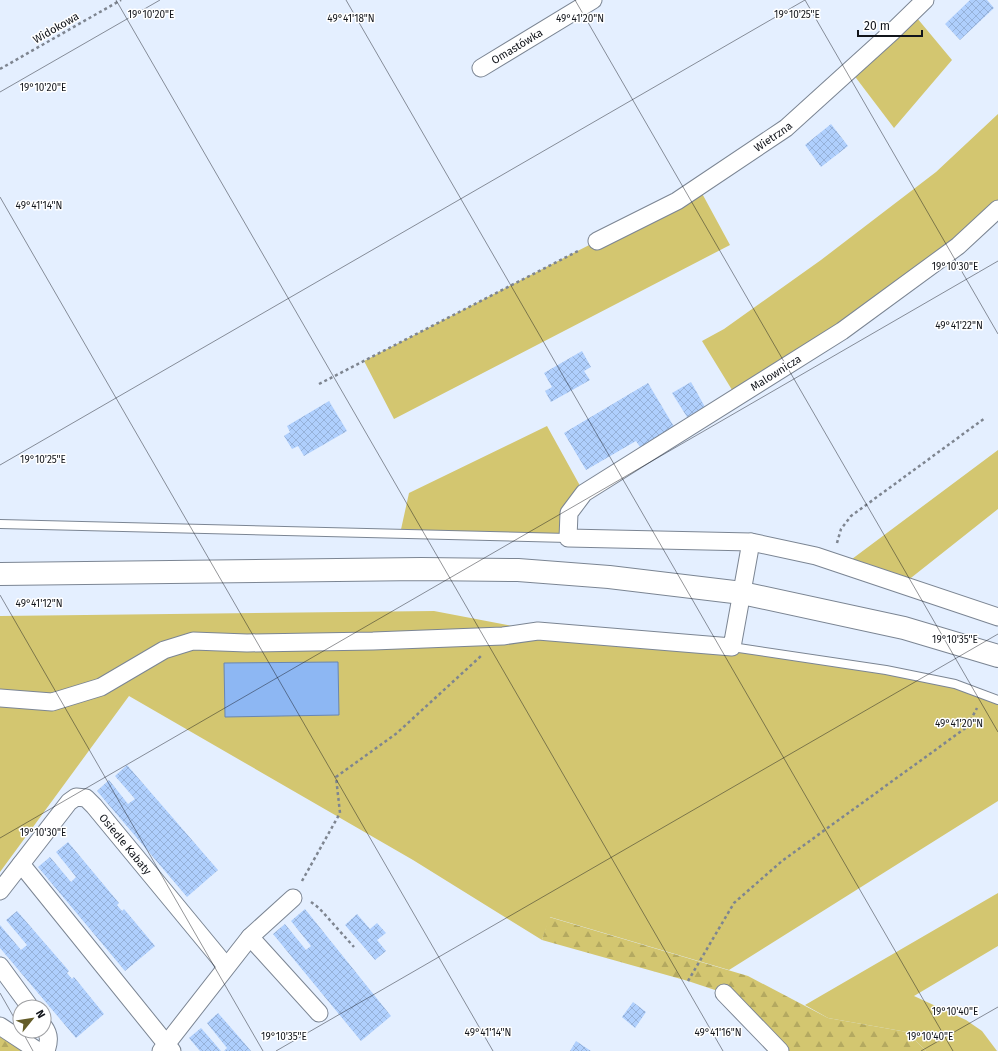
<svg xmlns="http://www.w3.org/2000/svg" width="998" height="1051" viewBox="0 0 998 1051" font-family="'Fira Sans',sans-serif">
<defs>
<pattern id="forest-firs" width="22" height="20" patternUnits="userSpaceOnUse"><rect width="22" height="20" fill="#d3c670"/><path d="M5 1l3.5 6h-7zM16 11l3.5 6h-7z" fill="#b4a960"/></pattern>
<pattern id="building-cross-hatch" width="8" height="8" patternUnits="userSpaceOnUse"><rect width="8" height="8" fill="#afcffd"/><path d="M0 0l8 8M0 8l8-8" fill="none" stroke="#96b1d8"/></pattern>
</defs>
<rect width="100%" height="100%" fill="#e4efff"/>
<!-- green -->
<path fill="#d3c670" d="M912,12L952,60L894,128L850,70Z
M998,114V209L737,398L702,341L724,329L821,260L936,172Z
M698,186L730,245L394,419L364,361L597,241Z
M547,426L584,493L568,538L400,534L409,493Z
M998,450V509L902,585L844,565Z
M434,611L538,631L732,647L955,684L998,700V801L729,970L550,917L542,940L413,860L129,696L0,872V616Z
M998,893V946L914,996L966,1020L982,1031L997,1051H926L907,1032L828,1018L805,1005Z"/>
<!-- forest -->
<path fill="url(#forest-firs)" d="M549,917L748,976L828,1018L907,1032L926,1051H780L724,993L688,981L542,940Z
M0,1026L38,1051H0Z"/>
<!-- water -->
<path fill="#8db7f3" stroke="#6886b2" d="M338,662L339,715L225,717L224,663Z"/>
<!-- building -->
<path fill="url(#building-cross-hatch)" d="M970,0H987L994,8L960,40L945,24Z
M831,124L848,146L821,167L805,145Z
M582,351L591,367L584,371L590,380L551,402L545,391L552,387L544,373Z
M691,382L705,407L687,417L672,393Z
M648,383L676,430L642,450L636,441L586,470L564,433Z
M329,401L347,431L304,456L298,446L292,449L284,436L290,432L287,426Z
M127,765L218,870L187,897L97,791L109,780L128,804L135,799L115,776Z
M68,842L119,903L117,905L122,911L124,909L155,946L125,971L38,867L50,857L71,882L76,877L56,852Z
M305,909L391,1016L361,1041L273,934L285,924L306,950L311,946L291,921Z
M17,911L69,971L67,973L72,979L74,977L104,1014L76,1038L0,948V925L21,950L27,945L6,920Z
M357,914L370,929L377,923L386,933L377,940L386,951L375,960L345,925Z
M633,1002L646,1012L635,1028L622,1017Z
M218,1013L239,1037L251,1051H224L227,1048L207,1023Z
M201,1028L221,1051H200L189,1038Z
M576,1041L591,1051H570Z"/>
<g fill="none" stroke-linecap="round" stroke-linejoin="round">
<!-- lane casing -->
<g stroke="#7b8593" stroke-width="10">
<path id="lane" d="M0,524L568,538
M732,647L886,670L955,684L998,700"/>
</g>
<!-- street casing -->
<g stroke="#7b8593" stroke-width="19">
<g id="street">
<path id="s1" d="M481,68L593,0"/>
<path d="M998,209L958,246L842,331L584,493L569,513L568,538L751,542L816,556L998,617"/>
<path id="s2" d="M597,241L677,201L786,128L892,32L925,0"/>
<path d="M0,698L52,702L101,687L164,650L193,641L247,643L373,641L503,636L538,631L732,647L751,542"/>
<path d="M21,864L172,1051"/>
<path id="s3" d="M0,891L69,802L76,797L86,798L94,806L226,966"/>
<path d="M250,937L319,1013"/>
<path d="M0,966L30,1007"/>
<path d="M724,993L780,1051"/>
<path d="M0,1026L38,1051"/>
<path d="M44,1027C50,1035 49,1042 46,1051"/>
<path d="M161,1051L250,937L293,898"/>
</g>
</g>
<!-- primary casing -->
<g stroke="#7b8593" stroke-width="24">
<path id="primary" d="M742,593L904,628L998,656"/>
</g>
<!-- highway casing -->
<g stroke="#7b8593" stroke-width="24">
<path id="highway" d="M0,574L421,569L518,570L609,577L742,593"/>
</g>
<!-- path -->
<path stroke="#7e8590" stroke-width="2.5" stroke-dasharray="3 3" stroke-linecap="butt" d="M0,69L121,0
M319,384L580,250
M837,543L841,529L851,516L985,418
M302,881L340,813L336,777L397,733L481,656
M311,902L319,908L354,947
M688,981L734,903L782,861L967,727L977,708"/>
<!-- lane -->
<use href="#lane" stroke="#fff" stroke-width="8"/>
<!-- street -->
<use href="#street" stroke="#fff" stroke-width="17"/>
<!-- primary -->
<use href="#primary" stroke="#fff" stroke-width="22"/>
<!-- highway -->
<use href="#highway" stroke="#fff" stroke-width="22"/>
</g>
<!-- ticks -->
<path fill="none" stroke="#12151b" stroke-width="1" stroke-opacity="0.45" d="M116,0L723,1051M346,0L953,1051M575,0L998,732M805,0L998,334M0,92L160,0M0,197L493,1051M0,465L805,0M0,595L263,1051M0,838L998,261M0,993L20,1028M22,1031L33,1051M276,1051L998,634M921,1051L998,1007"/>
<g text-anchor="middle" dominant-baseline="central" stroke-width="3" stroke-linejoin="round" paint-order="stroke">
<!-- street labels -->
<g font-size="11" fill="#12151b" stroke="#fff">
<text transform="translate(56 28) rotate(-30)">Widokowa</text>
<text stroke="none"><textPath href="#s1" startOffset="42">Omastówka</textPath></text>
<text stroke="none"><textPath href="#s2" startOffset="205">Wietrzna</textPath></text>
<text transform="translate(776 373) rotate(-32)">Malownicza</text>
<text stroke="none"><textPath href="#s3" startOffset="192">Osiedle Kabaty</textPath></text>
</g>
</g>
<g font-size="10" text-anchor="middle" fill="#12151b" stroke="#fff" stroke-width="3" stroke-linejoin="round" paint-order="stroke">
<text x="151" y="18">19°10'20"E</text>
<text x="797" y="18">19°10'25"E</text>
<text x="351" y="22">49°41'18"N</text>
<text x="580" y="22">49°41'20"N</text>
<text x="43" y="91">19°10'20"E</text>
<text x="39" y="209">49°41'14"N</text>
<text x="955" y="270">19°10'30"E</text>
<text x="959" y="329">49°41'22"N</text>
<text x="43" y="463">19°10'25"E</text>
<text x="39" y="607">49°41'12"N</text>
<text x="955" y="643">19°10'35"E</text>
<text x="959" y="727">49°41'20"N</text>
<text x="43" y="836">19°10'30"E</text>
<text x="955" y="1015">19°10'40"E</text>
<text x="488" y="1036">49°41'14"N</text>
<text x="718" y="1036">49°41'16"N</text>
<text x="284" y="1040">19°10'35"E</text>
<text x="930" y="1040">19°10'40"E</text>
</g>
<!-- north arrow -->
<g transform="translate(32 1019) rotate(60)"><circle r="19" fill="#ffffff" stroke="#a0a1a4"/>
<path d="M0-3L7 15L0 10L-7 15Z" fill="#645c28"/>
<text y="-6" font-size="11" font-weight="bold" text-anchor="middle" fill="#12151b">N</text>
</g>
<!-- scale -->
<path d="M858 30v6h64v-6" fill="none" stroke="#12151b" stroke-width="2"/>
<text x="864" y="30" font-size="12" fill="#12151b" stroke="#ffffff" stroke-width="3" paint-order="stroke">20 m</text>
</svg>
